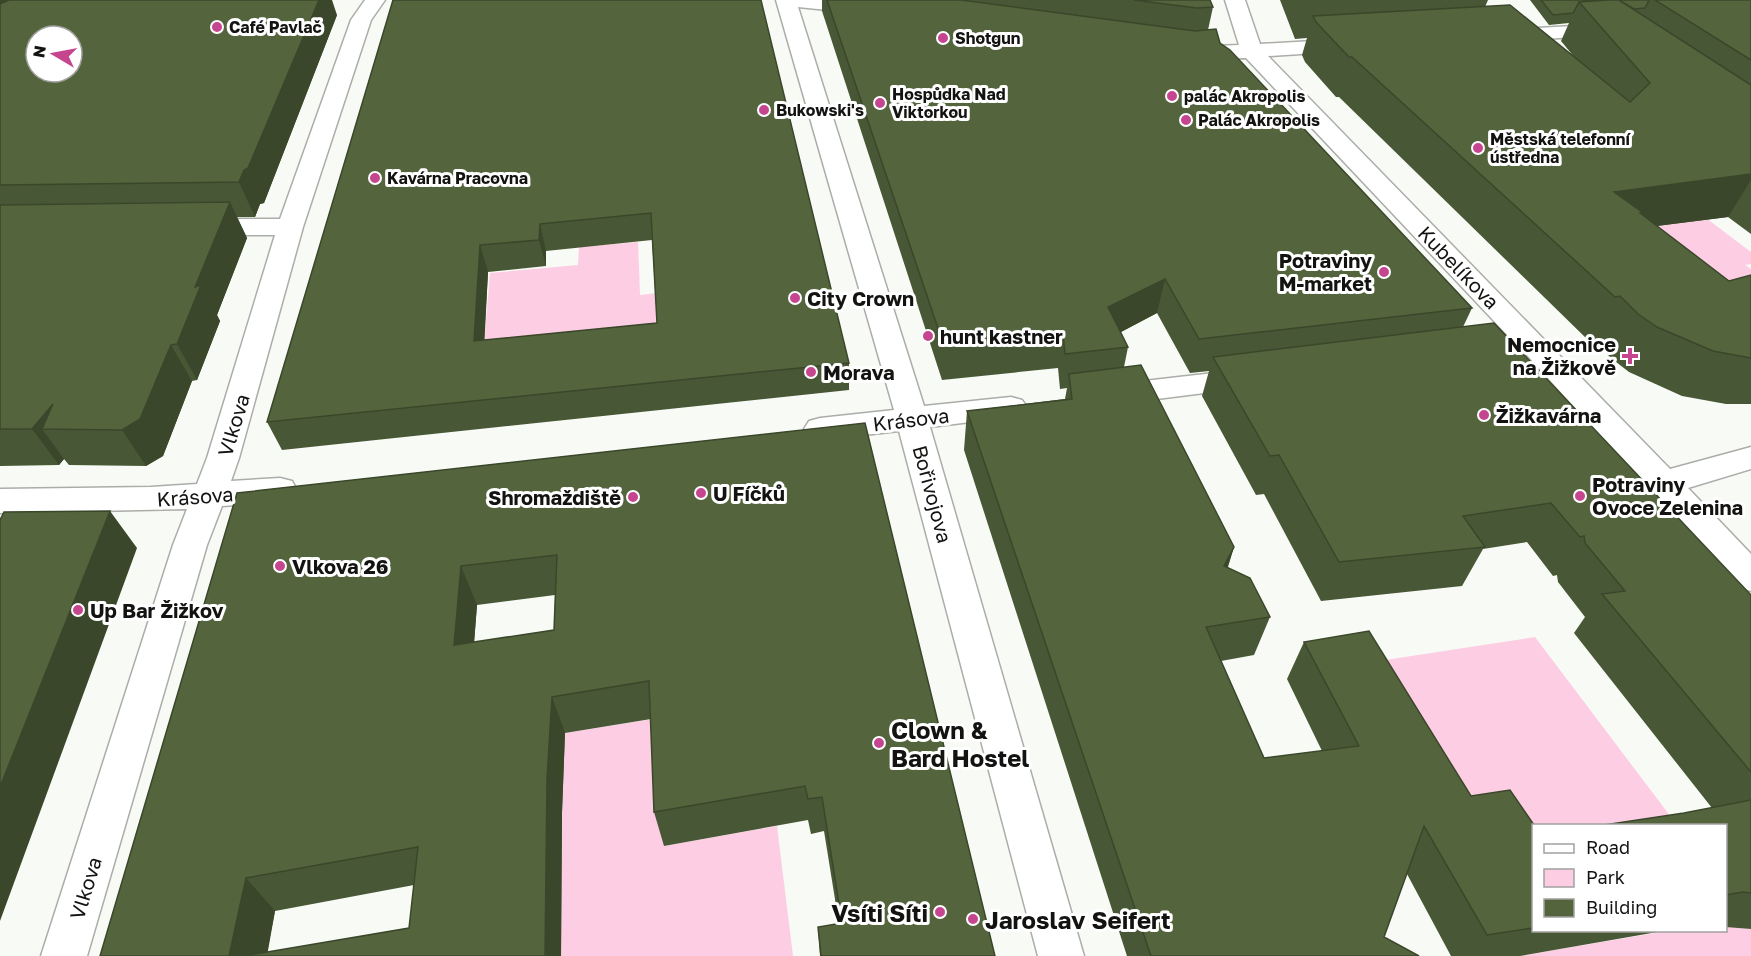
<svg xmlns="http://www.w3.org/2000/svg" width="1751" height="956" viewBox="0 0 1751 956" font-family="'Golos Text',sans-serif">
<rect width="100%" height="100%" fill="#f8faf5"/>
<!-- green -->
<path fill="#fdcde3" d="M1612,158L1690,206L1751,252V264L1745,265L1751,269V290L1694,289Z
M638,242L640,295L684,290L689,332L484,345L490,273L578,265L579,247Z
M1535,637L1677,825L1534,826L1533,866L1346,666Z
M659,718L664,846L777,826L793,956H561L562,813L565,733Z
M1726,927L1751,929V956H1519L1667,931L1726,930Z"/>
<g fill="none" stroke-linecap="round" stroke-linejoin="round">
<!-- minor casing -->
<g stroke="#abada9" stroke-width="3">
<path id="minor" d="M365,0H385L371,20L303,227L239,458L231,481L280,478L292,481L297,490L292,499L280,502L222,506L207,545L87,956H41L173,545L187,509L0,513V489L151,487L197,484L207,458L275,235H196L187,233L183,227L187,221L196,219H280L351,20Z
M776,0H846L873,4L876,8L873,12L866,14L798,7L924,406L1011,397L1022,400L1027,407L1022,414L1011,417L930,427L1084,956H1038L899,431L820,440L809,437L804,429L809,421L820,418L894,410Z
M1225,0H1245L1260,44L1348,39L1355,41L1358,45L1355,49L1348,51L1268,56L1670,469L1751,447V469L1688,488L1751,554V591L1738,587L1526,354L1470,361L1460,359L1455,352L1460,345L1510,338L1246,58L1187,59L1180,57L1176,53L1180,49L1187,47L1239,45Z
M1609,24L1616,26L1619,30L1616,34L1502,42L1495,40L1492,36L1495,32L1502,30Z
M1249,369L1260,372L1264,379L1260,386L1109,405L1098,402L1094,395L1098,388L1109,385Z"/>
</g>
<!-- minor -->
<use href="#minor" fill="#fff" fill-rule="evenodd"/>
</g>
<!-- wall -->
<path fill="#485735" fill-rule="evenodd" d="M0,0L337,15L264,203L260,204L255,217H237L247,238L217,315L220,321L197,380L192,381L163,456L146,466L69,465L64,459L59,465L0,466Z
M393,0L849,363V390L282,450L267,422ZM652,240L657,323L484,340L488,272L546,266V251Z
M822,0H1210L1213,7L1208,30L1472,308L1463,327L1751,595V929L1725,927V825L1684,813L1712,808L1574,633L1585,617L1558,582L1557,575L1553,576L1527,542L1483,549L1462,586L1321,601L1264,494L1256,495L1202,396L1209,371L1190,373L1157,313L1121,332L1128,347L1124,367L1234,547L1228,567L1270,617L1254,655L1221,661L1264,758L1322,751L1287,679L1304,642L1471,796L1534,825L1533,930H1669L1520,956H1451L1407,874L1384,937L1419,956H1127L964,450L967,411L1065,399L1067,388L1060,389L1058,368L942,380L822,11Z
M1280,0H1488L1485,7L1575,58L1561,41L1569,23L1549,25L1530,0H1751V234L1728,217L1657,226L1729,281L1751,275V404H1726L1682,396L1629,372L1611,358L1594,341H1589L1339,97H1336L1305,62L1302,55L1307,38L1295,39Z
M865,423L995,956H820L818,927L839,924L824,831L811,834L808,820L664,846L654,812L651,719L565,733L562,813L561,956H100L237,493ZM555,595L554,630L474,642L477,605ZM414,885L409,928L267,952L275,911Z"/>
<!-- shaded-wall -->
<path fill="#3b472b" d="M0,0H18L0,26Z
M319,0H332L337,15L264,203L260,204L255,217L239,182Z
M1751,174V180L1728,217L1632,229L1614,192Z
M230,202L247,238L217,315L220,321L197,380L177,344L195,287Z
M540,224L546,251V266L539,240Z
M480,245L488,272L483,369L474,341Z
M1165,279L1157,313L1102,342L1108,307Z
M171,345L192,381L163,456L146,466L122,430Z
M53,404L42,429L64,459L59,465L32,429Z
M110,511L137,548L0,921V787Z
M1234,547L1221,586L1224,566Z
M461,566L477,605L471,683L454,645Z
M552,697L565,733L562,813L561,956H545L547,778Z
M246,878L275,911L267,956H229Z"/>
<!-- building -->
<path fill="#54653e" stroke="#3b472b" stroke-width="1.5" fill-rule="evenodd" d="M9,0H319L248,168L244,170L239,182L0,185V4ZM36,36H72V72H36Z
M393,0H761L849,363L267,422ZM651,213L657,323L474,341L480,245L539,240L540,224Z
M827,0H961L1195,31L1216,29L1220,43L1230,50L1472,308L1199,339L1165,279L1108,307L1128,347L1065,354L1063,333L944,346Z
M1134,0H1210L1213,7L1197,8Z
M1541,0H1609L1579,2L1573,13L1553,15Z
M1609,0H1619L1751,85V174L1614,192L1642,212L1640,213L1729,281L1751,275V358L1713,351L1657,327L1638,314L1620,296L1615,297L1352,57H1349L1316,22L1313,16L1510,5L1630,102L1650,83L1579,2Z
M1619,0H1649L1645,8L1634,9Z
M1655,0H1751V60Z
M230,202L195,287L201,285L177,344L171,345L140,419L122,430L42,429L53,404L32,429H0V205Z
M1494,323L1751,595V772L1602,594L1625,591L1585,543L1584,536L1580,537L1551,503L1463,516L1485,547L1339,562L1279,455L1270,456L1213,357Z
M1141,365L1234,547L1224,566L1250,578L1270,617L1206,627L1264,758L1359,746L1304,642L1369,631L1471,796L1510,790L1534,825L1533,928L1487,935L1424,826L1384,937L1419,956H1151L967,411L1072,399L1069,374Z
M865,423L995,956H821L818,927L842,923L822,797L808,799L805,786L654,812L649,681L552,697L547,778L545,956H244L409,928L418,847L246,878L229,956H100L237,493ZM557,555L554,630L454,645L461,566Z
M110,511L0,787V520L4,512Z
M1751,800V893L1743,892L1725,895V825H1604L1684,813Z"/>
<!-- markers -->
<g fill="#c6458f" stroke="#fff" stroke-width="2">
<circle cx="217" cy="27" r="6"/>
<circle cx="943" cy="38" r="6"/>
<circle cx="1172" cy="96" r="6"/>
<circle cx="880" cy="103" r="6"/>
<circle cx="764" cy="110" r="6"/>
<circle cx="1186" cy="120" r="6"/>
<circle cx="1478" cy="148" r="6"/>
<circle cx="375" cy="178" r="6"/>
<circle cx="1384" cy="272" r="6"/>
<circle cx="795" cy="298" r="6"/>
<circle cx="928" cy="336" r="6"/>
<path d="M1627 347h6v6h6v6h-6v6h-6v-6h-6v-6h6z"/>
<circle cx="811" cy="372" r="6"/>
<circle cx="1484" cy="415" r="6"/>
<circle cx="701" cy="493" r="6"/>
<circle cx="1580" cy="496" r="6"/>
<circle cx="633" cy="497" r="6"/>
<circle cx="280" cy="566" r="6"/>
<circle cx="78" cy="610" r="6"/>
<circle cx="879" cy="743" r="6"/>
<circle cx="940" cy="912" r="6"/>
<circle cx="973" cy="919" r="6"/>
</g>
<g text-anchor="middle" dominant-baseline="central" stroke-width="6" stroke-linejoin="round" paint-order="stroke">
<!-- far-poi labels -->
<g font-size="16" font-weight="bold" fill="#131312" stroke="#fff" text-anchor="start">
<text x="229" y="27">Café Pavlač</text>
<text x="955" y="38">Shotgun</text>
<text x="892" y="94">Hospůdka Nad<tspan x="892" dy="18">Viktorkou</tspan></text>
<text x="1184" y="96">palác Akropolis</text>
<text x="776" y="110">Bukowski's</text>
<text x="1198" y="120">Palác Akropolis</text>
<text x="1490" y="139">Městská telefonní<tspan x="1490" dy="18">ústředna</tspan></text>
<text x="387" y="178">Kavárna Pracovna</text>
</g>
<!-- poi labels -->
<g font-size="20" font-weight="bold" fill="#131312" stroke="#fff" text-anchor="start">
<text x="1372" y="260" text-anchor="end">Potraviny<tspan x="1372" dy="23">M-market</tspan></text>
<text x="807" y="298">City Crown</text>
<text x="940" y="336">hunt kastner</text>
<text x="1616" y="344" text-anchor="end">Nemocnice<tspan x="1616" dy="23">na Žižkově</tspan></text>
<text x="823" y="372">Morava</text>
<text x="1496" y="415">Žižkavárna</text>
<text x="1592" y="484">Potraviny<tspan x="1592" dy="23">Ovoce Zelenina</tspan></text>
<text x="713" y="493">U Fíčků</text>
<text x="621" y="497" text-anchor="end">Shromaždiště</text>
<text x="292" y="566">Vlkova 26</text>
<text x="90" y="610">Up Bar Žižkov</text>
</g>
<!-- street labels -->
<g font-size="20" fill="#131312" stroke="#fff">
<text transform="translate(1459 267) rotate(46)">Kubelíkova</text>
<text transform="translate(911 419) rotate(-7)">Krásova</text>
<text transform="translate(233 425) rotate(-73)">Vlkova</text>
<text transform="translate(933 494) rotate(75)">Bořivojova</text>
<text transform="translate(195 496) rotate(-4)">Krásova</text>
<text transform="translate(85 888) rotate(-73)">Vlkova</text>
</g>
<!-- near-poi labels -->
<g font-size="24" font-weight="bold" fill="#131312" stroke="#fff" text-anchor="start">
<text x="891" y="729">Clown &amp;<tspan x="891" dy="28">Bard Hostel</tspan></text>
<text x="928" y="912" text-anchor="end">Vsíti Síti</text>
<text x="985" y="919">Jaroslav Seifert</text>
</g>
</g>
<!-- legend -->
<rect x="1532" y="824" width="195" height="108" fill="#ffffff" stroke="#a1a1a0" stroke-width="1.5"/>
<rect x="1544" y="844" width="30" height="9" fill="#ffffff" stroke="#a1a1a0" stroke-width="1.5"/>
<text x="1586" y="854" font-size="18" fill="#131312">Road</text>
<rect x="1544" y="869" width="30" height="18" fill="#fdcde3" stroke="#a1a1a0" stroke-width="1.5"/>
<text x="1586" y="884" font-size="18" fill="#131312">Park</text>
<rect x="1544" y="899" width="30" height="18" fill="#54653e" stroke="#a1a1a0" stroke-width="1.5"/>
<text x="1586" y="914" font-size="18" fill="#131312">Building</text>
<!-- north arrow -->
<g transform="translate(54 54) rotate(280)"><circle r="28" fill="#ffffff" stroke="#a1a1a0" stroke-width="1.5"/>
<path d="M0-4.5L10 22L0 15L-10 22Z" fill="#c6458f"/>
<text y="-9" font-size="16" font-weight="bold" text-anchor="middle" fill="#131312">N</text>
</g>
</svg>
